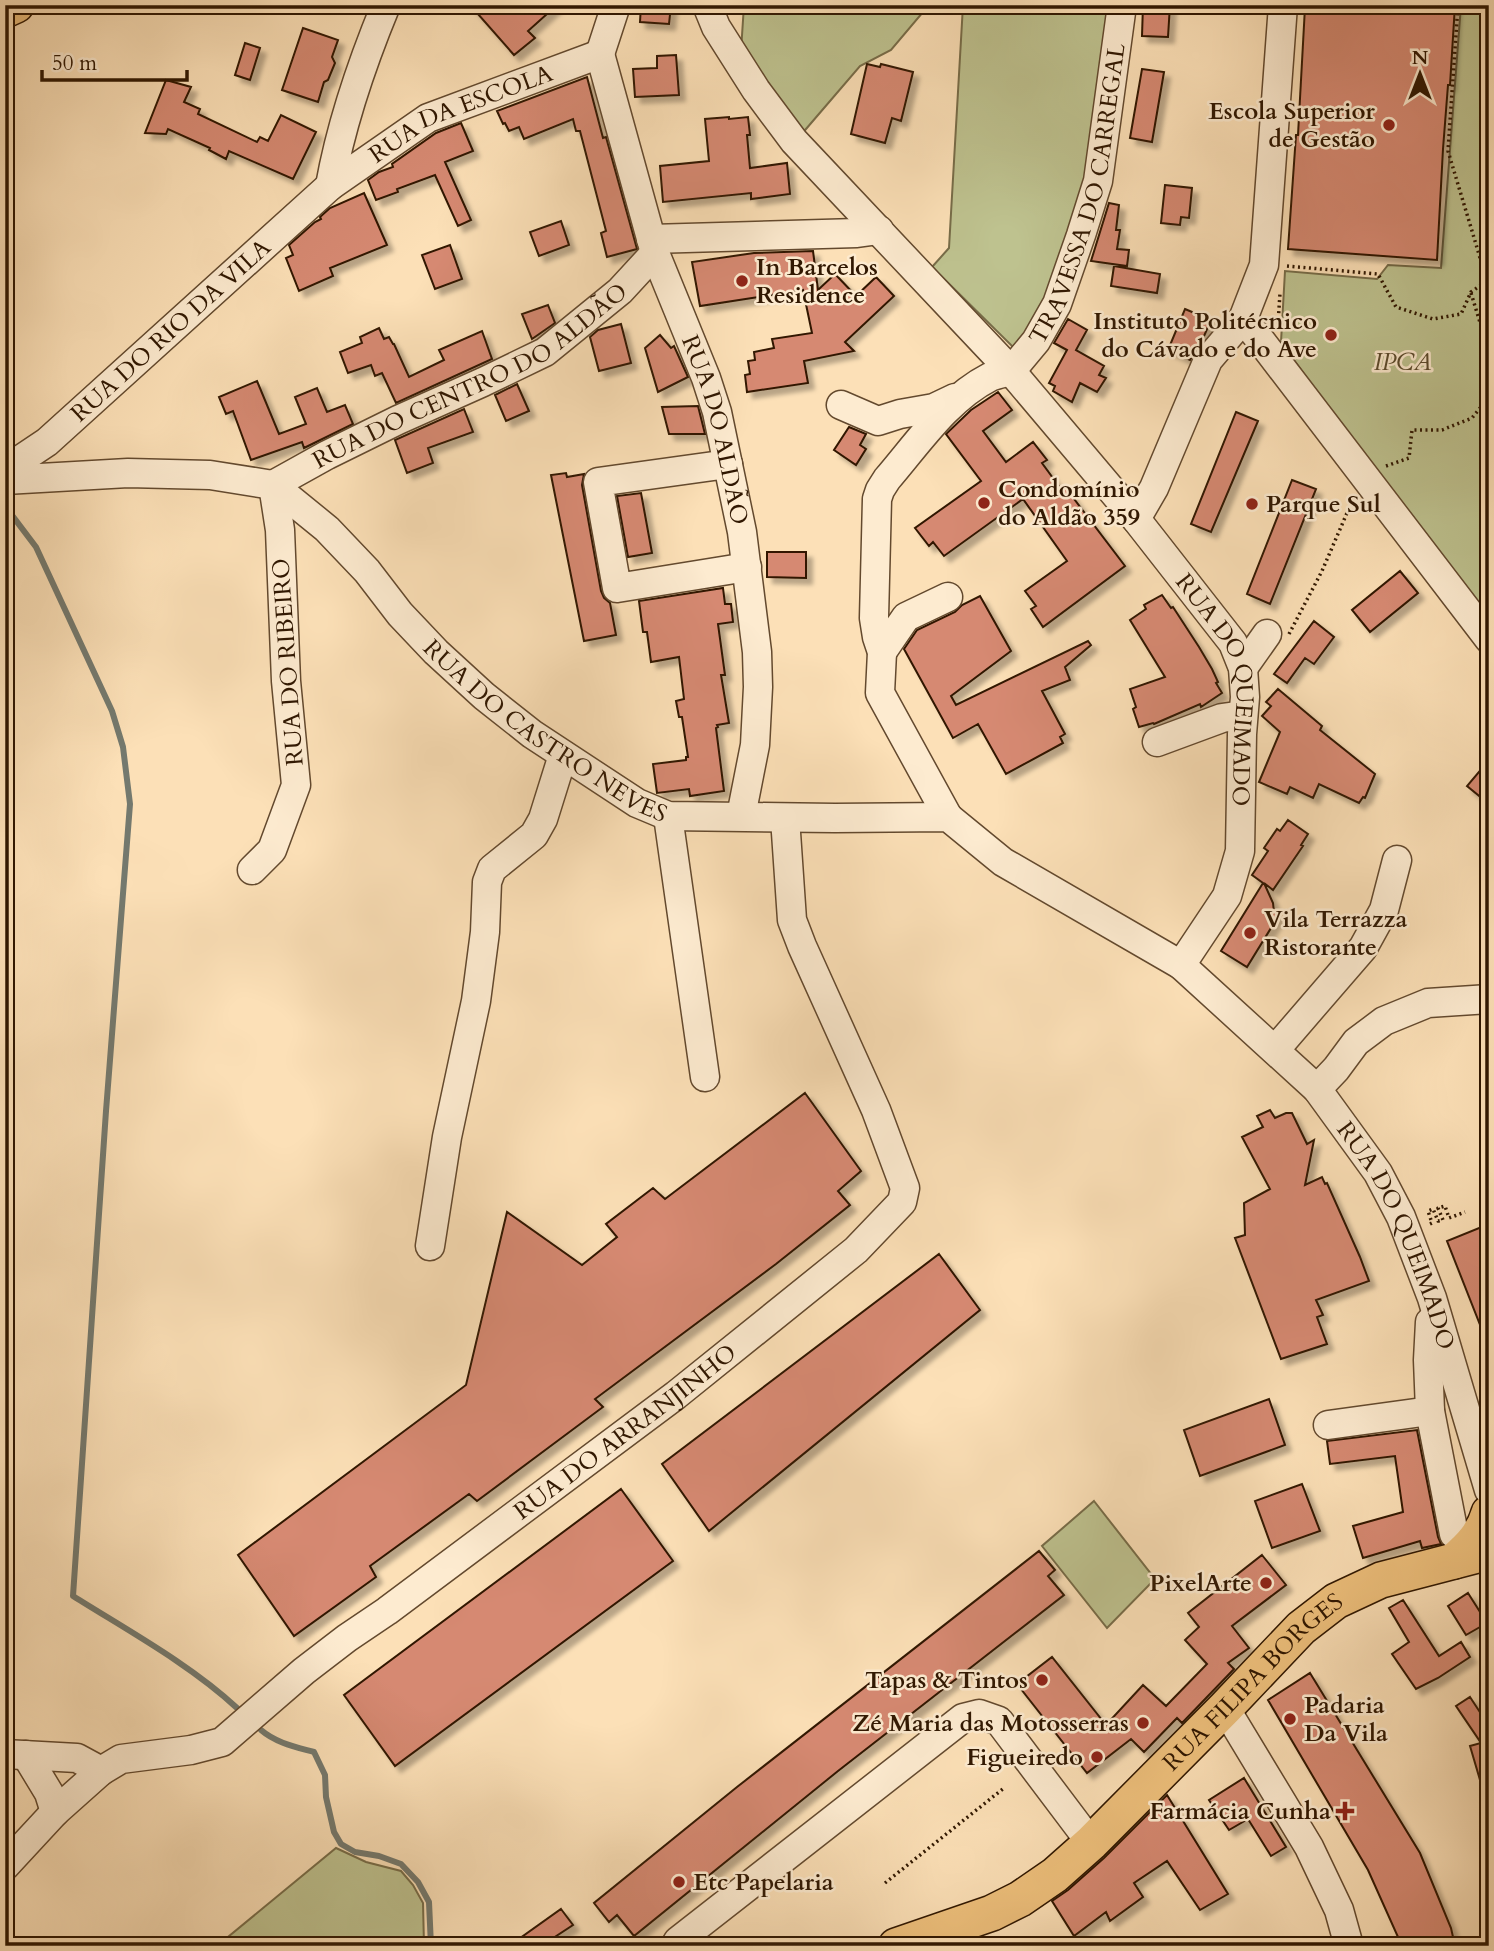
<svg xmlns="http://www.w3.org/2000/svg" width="1494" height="1951" viewBox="0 0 1494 1951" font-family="Cardo,serif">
<defs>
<filter id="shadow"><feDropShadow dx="6" dy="6" stdDeviation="2" flood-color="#0004"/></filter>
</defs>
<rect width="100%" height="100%" fill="#fce0b7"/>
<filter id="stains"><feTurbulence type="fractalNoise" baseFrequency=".00286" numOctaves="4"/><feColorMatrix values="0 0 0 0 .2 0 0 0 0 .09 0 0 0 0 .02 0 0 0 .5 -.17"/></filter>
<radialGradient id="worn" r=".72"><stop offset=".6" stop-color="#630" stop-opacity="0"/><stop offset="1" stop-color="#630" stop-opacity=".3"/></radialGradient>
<!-- green -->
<path fill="#bec28f" stroke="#776c48" stroke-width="2" d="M744,5H929L891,50L860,66L800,136L741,51Z
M963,5H1117L1094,176L1037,329L1013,347L932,267L949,248Z
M1461,5H1489V620L1373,470L1281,342L1285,271L1377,279L1388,265L1441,268Z
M1094,1501L1155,1579L1107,1628L1042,1546Z
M336,1848L366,1862L401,1871L413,1885L423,1903L424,1946H217Z"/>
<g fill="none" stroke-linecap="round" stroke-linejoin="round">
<!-- stream -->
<path stroke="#74796e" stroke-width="6" d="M5,506L36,547L112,711L123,747L130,804L106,1111L73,1596C127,1630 191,1665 237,1708
M261,1730C276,1743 296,1747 314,1752L325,1775L326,1797L334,1832L341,1844L355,1852L379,1856L401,1864L418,1882L429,1902L431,1946"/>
</g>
<!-- building -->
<path fill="#d68972" stroke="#301701" stroke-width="2" filter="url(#shadow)" d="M470,5H557L528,31L535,38L514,55Z
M641,5H671L669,24L640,22Z
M1143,5H1170L1168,37L1142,36Z
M1342,5H1455L1450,85H1448L1443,149L1437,260L1288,249L1296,135H1298L1305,7L1341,9Z
M303,28L338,40L332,57L335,63L328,80L324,82L318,102L282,90Z
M245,43L260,48L250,80L235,75Z
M676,55L679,95L635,97L633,69L657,68V56Z
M867,64L880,67L881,64L913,72L901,121L892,118L885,143L851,134Z
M1142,69L1164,72L1152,142L1130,138Z
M587,77L603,138L606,137L637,249L607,257L601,233L606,231L580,131H576L573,119L524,139L519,127L509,131L505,123L503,124L497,111Z
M166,80L191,87L184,102L200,109L198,114L257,142L260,137L268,141L281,115L316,132L293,179L229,151L226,159L209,150L210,148L168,129L166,134L145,133Z
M729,117V119L748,117L750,135H747L750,168L787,163L790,194L751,199V193L663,202L660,166L709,161L705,119Z
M461,123L473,151L445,162L471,220L458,226L435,175L397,189L398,192L376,200L368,180L379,172L393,167L392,164L436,133Z
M1165,185L1192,188L1189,218L1181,217L1180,225L1161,223Z
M364,193L387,245L330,268L333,276L299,291L286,258L293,255L289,245L315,222L321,219L320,217L330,208Z
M1109,203L1119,205L1116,230H1120L1117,249L1129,250L1127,266L1091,261Z
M561,221L569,245L539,256L530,232Z
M450,245L462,279L435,289L422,255Z
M813,251L818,290L835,274L856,296L876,277L894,296L845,342L854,351L804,361L808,383L747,392L745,375L750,374L748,361L755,360L754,352L774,348L772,339L812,333L803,290L700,306L692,262L754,253Z
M1114,266L1160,274L1157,293L1111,286Z
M548,305L555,323L532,339L522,314Z
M1185,309L1211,320L1201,343L1190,360L1168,350Z
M1068,319L1087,330L1076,350L1104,366L1099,375L1106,378L1097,392L1080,383L1072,402L1053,391L1055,386L1049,383L1067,350L1054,343Z
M621,324L631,363L599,371L590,337L598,330Z
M379,328L384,339L389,337L393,344H394L409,377L444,360L439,350L482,331L492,359L396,403L382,373L375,376L371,365L348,373L340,352L362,343L360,337Z
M660,335L671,348L674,346L688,377L658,392L645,348Z
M257,381L279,434L306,424L295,397L317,388L327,412L345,405L353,424L304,448L302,442L251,460L233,411L226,414L219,397Z
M517,384L529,411L506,421L495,395Z
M998,392L1012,410L983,431L1006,462L1033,442L1047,460L1042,463L1061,489L1065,487L1125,566L1043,627L1031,609L1036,606L1025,591L1067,561L1023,499L944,556L933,542L929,546L915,528L981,481L946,434L971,410Z
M698,406L705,434H669L662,407Z
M464,409L473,432L428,448L433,463L407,473L395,440Z
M1236,412L1258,421L1211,532L1191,524Z
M849,427L866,434L860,445L866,449L856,465L834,450Z
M566,473L567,477L584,474L582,485L601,591L604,598L610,603L616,635L584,641L551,475Z
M1292,480L1316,489L1270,604L1247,594Z
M641,493L652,553L628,557L617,496Z
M767,552H806V578L767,577Z
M1400,571L1418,593L1370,632L1352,610Z
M723,588L725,604H731L733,622L718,624L725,675H721L729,723L717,725L718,727L716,728L724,791L690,796L689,789L657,793L653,764L686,760V757H688L682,717H679L676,701L684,699L679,657L651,662L647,632H643L639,601Z
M1162,595L1171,608L1173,607L1199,647L1212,669L1218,682L1216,683L1222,693L1201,707L1200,704L1154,724L1153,723L1139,727L1133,709L1136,707L1130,689L1165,677L1130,620L1146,609L1144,605Z
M980,596L1011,651L951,696L956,705L1088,641L1091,645L1065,667L1070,680L1042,691L1065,734L1060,737L1063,743L1006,774L978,724L953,738L904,649L917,630L955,612L962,605Z
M1314,621L1334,637L1314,664L1305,658L1287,683L1274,674Z
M1278,689L1322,726L1320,730L1375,774L1365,798L1363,797L1359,803L1319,784L1313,798L1290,787L1287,794L1259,782L1280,732L1262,716L1271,706L1266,702Z
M1489,760V804L1467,786Z
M1288,820L1308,834L1301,845L1303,846L1273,890L1264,883L1273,903L1274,912L1279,915L1247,967L1221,951L1263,883L1252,875L1268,851L1264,848L1277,829L1280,831Z
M805,1093L861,1171L838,1191L850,1205L776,1264L595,1399L603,1407L477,1501L469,1494L370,1566L376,1577L294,1636L238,1555L466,1385L507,1212L582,1265L617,1237L606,1224L653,1188L665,1199Z
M1270,1110L1275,1118L1286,1113H1292L1307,1144L1314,1140L1305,1185L1322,1177L1325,1184L1327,1183L1360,1257L1369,1281L1316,1300L1323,1315L1317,1317L1327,1344L1281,1359L1235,1238L1245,1235L1244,1203L1270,1189L1242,1137L1263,1127L1257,1116Z
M1489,1224V1345H1488L1447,1241Z
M939,1254L980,1310L709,1531L662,1464Z
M1269,1399L1285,1445L1200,1476L1184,1430Z
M1417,1430L1438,1537L1441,1544L1422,1548L1420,1541L1363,1558L1353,1526L1403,1512L1395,1456L1330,1464L1327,1441Z
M1302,1484L1320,1531L1272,1548L1255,1501Z
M621,1489L673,1561L395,1766L344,1695Z
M1039,1551L1055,1570L1048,1576L1064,1595L838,1771L634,1936L617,1915L609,1922L594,1903L737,1787Z
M1262,1555L1286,1585L1232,1626L1249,1648L1228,1663L1234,1669L1182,1723L1177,1718L1144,1752L1131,1739L1087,1773L1017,1684L1052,1657L1106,1725L1143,1685L1166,1706L1207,1664L1185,1640L1199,1627L1188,1613Z
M1468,1593L1487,1623L1466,1635L1448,1606Z
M1403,1600L1439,1656L1461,1642L1470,1657L1438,1678L1416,1689L1392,1654L1409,1642L1389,1608Z
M1310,1673L1420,1853L1451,1928L1455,1946H1402L1368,1870L1268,1700Z
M1470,1697L1489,1726V1796L1485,1797L1470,1746L1481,1743L1456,1706Z
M1244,1778L1286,1847L1271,1856L1248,1819L1229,1830L1209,1800Z
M1167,1795L1228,1894L1200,1910L1167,1861L1134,1883L1143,1897L1110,1921L1106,1912L1074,1936L1052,1901L1068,1890L1104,1858Z
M561,1909L573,1925L541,1946H509Z"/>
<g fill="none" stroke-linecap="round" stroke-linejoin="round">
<!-- minor casing -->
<g stroke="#63492e" stroke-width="31">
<g id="minor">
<path id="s1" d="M707,5L716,27L756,90L794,141L1011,371L1136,519L1233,643L1243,668L1245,697L1242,734L1240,851L1227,896L1181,965"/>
<path id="s2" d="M600,54L655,253L706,378L717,412L742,532L757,652L758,687L755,745L741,816"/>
<path d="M600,54L616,5"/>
<path d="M330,186C341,124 362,63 386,5"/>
<path d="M651,239L857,233L879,230"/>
<path d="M1243,319L1261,341L1489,639"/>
<path id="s3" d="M1011,371L1036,341L1057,304L1081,235L1098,181L1122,5"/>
<path d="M841,405L878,421L900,414L934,408L955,398"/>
<path d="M728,464L598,482L617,588L747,567"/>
<path id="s4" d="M5,470L47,442L330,186L428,118L600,54"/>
<path id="s5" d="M5,480L128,473L210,475L273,485L327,529L367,571L400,614L436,652L484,696L532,734L637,803L668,816L835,818L948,817L1003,862L1181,965L1317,1089L1378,1173L1401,1217L1432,1298L1489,1490"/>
<path id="s6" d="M273,485L327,455L398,420L483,382L545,352L620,291L655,253"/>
<path d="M1136,519L1154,488L1208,360L1243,319L1264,265L1283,5"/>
<path d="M882,652L906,617L948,597"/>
<path d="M1243,668L1267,634"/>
<path d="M1157,742L1222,718L1243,715"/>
<path d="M668,816L705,1077"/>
<path d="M948,817L880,693L882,652L877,637L874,618L877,499L880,490L887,479C918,443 947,399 990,377C996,374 1004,373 1011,371"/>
<path d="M252,870L272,850L296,785L286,681L280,530L273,485"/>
<path d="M1275,1050L1363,948L1384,910L1397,860"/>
<path d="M1317,1089L1336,1069L1356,1042L1384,1021L1428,1003L1489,999"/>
<path d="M430,1246L447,1137L476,1001L485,932L487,882L492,869L534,835L543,819L563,755"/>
<path d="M1430,1322L1428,1360L1430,1411L1454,1534"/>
<path d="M1328,1425L1430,1411"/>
<path d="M1225,1708L1309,1847L1339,1910L1349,1946"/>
<path d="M5,1754L77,1758L101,1771"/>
<path d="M26,1755L49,1793L55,1812"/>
<path id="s7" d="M5,1866L55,1812L101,1771L121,1759L191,1750L222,1742L304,1671L347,1638L387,1611L676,1395L856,1250L902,1202L905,1188L876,1110L802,946L792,920L785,818"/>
<path d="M675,1946L678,1941L963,1718L979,1714L999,1721L1091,1843"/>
</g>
</g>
<!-- major casing -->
<g stroke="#301701" stroke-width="38">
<g id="major">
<path d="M5,10L16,5"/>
<path d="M1454,1561C1470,1547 1483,1534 1489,1513"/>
<path id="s8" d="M896,1946L992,1913L1020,1899L1055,1875L1091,1843L1225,1708L1301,1628L1336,1601L1381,1580L1477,1555L1489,1549"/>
</g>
</g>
<!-- path -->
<path stroke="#301701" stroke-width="3.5" stroke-dasharray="2 3.5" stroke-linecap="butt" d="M1287,266L1378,274L1396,307L1433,319L1461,314L1471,292L1487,281L1448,151L1458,5
M1487,282L1488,294
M1471,293L1489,352
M1278,324L1280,293
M1386,466L1409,458L1412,430H1442L1472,418L1489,397
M1289,634L1322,571L1353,499
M1430,1224L1432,1223L1428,1211L1433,1209L1438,1221L1443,1220L1438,1208L1445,1206L1449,1218L1465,1212
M885,1883L1004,1788"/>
<!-- minor -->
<use href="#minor" stroke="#fdebd0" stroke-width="28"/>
<!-- major -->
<use href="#major" stroke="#eec07c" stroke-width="35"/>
</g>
<!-- markers -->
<g fill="#8f2418" stroke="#fdebd0" stroke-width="2.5">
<circle cx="1389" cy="125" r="7"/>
<circle cx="742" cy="281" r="7"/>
<circle cx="1331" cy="335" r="7"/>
<circle cx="984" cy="503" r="7"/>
<circle cx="1252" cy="504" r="7"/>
<circle cx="1250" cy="933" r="7"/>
<circle cx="1266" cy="1583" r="7"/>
<circle cx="1042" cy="1680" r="7"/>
<circle cx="1290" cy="1719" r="7"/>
<circle cx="1143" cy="1723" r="7"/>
<circle cx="1097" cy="1757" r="7"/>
<path d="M1341.5 1800.5h7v7h7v7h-7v7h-7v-7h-7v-7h7z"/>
<circle cx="679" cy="1882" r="7"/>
</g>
<g text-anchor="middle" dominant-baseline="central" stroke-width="5" stroke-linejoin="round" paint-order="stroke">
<!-- poi labels -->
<g font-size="24" font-weight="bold" fill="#301701" stroke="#fdebd0" text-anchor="end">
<text x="1375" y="111">Escola Superior<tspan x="1375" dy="28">de Gestão</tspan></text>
<text x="756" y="267" text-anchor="start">In Barcelos<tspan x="756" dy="28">Residence</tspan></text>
<text x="1317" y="321">Instituto Politécnico<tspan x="1317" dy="28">do Cávado e do Ave</tspan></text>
<text x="998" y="489" text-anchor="start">Condomínio<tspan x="998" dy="28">do Aldão 359</tspan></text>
<text x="1266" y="504" text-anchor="start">Parque Sul</text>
<text x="1264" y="919" text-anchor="start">Vila Terrazza<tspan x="1264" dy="28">Ristorante</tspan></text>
<text x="1252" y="1583">PixelArte</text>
<text x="1028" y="1680">Tapas &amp; Tintos</text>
<text x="1304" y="1705" text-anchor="start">Padaria<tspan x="1304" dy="28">Da Vila</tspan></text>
<text x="1129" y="1723">Zé Maria das Motosserras</text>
<text x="1083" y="1757">Figueiredo</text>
<text x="1331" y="1811">Farmácia Cunha</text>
<text x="693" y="1882" text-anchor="start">Etc Papelaria</text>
</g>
<!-- street labels -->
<g font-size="24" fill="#301701" stroke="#fdebd0">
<text stroke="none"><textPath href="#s4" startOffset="583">RUA DA ESCOLA</textPath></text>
<text stroke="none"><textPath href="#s3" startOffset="194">TRAVESSA DO CARREGAL</textPath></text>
<text stroke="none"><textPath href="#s4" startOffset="217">RUA DO RIO DA VILA</textPath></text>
<text stroke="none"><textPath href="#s6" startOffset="226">RUA DO CENTRO DO ALDÃO</textPath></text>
<text stroke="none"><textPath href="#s2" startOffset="394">RUA DO ALDÃO</textPath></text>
<text transform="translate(288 662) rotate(-94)">RUA DO RIBEIRO</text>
<text stroke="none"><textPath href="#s1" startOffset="870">RUA DO QUEIMADO</textPath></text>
<text stroke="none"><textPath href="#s5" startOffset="639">RUA DO CASTRO NEVES</textPath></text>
<text stroke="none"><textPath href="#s5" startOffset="1698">RUA DO QUEIMADO</textPath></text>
<text stroke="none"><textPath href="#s7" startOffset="770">RUA DO ARRANJINHO</textPath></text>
<text stroke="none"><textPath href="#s8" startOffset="452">RUA FILIPA BORGES</textPath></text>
</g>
<!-- park labels -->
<g font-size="24" font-style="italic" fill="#5b4a2c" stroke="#fdebd0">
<text x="1403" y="362">IPCA</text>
</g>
</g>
<!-- margin -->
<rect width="1494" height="1951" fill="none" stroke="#fce0b7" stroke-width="28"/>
<rect x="7" y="7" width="1480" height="1937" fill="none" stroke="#301701" stroke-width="3.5"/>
<rect x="14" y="14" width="1466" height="1923" fill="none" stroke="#301701" stroke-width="2"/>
<!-- north arrow -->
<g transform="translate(1420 74)" stroke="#fdebd0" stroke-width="5" paint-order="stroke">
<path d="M0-5L12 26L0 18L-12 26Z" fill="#301701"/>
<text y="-10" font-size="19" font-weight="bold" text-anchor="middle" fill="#301701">N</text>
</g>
<!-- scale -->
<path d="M42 70v10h145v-10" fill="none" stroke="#301701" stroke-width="3.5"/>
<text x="52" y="70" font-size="21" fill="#301701" stroke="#fdebd0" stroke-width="5" paint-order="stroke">50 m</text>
<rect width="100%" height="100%" filter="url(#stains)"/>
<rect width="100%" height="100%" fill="url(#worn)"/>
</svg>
